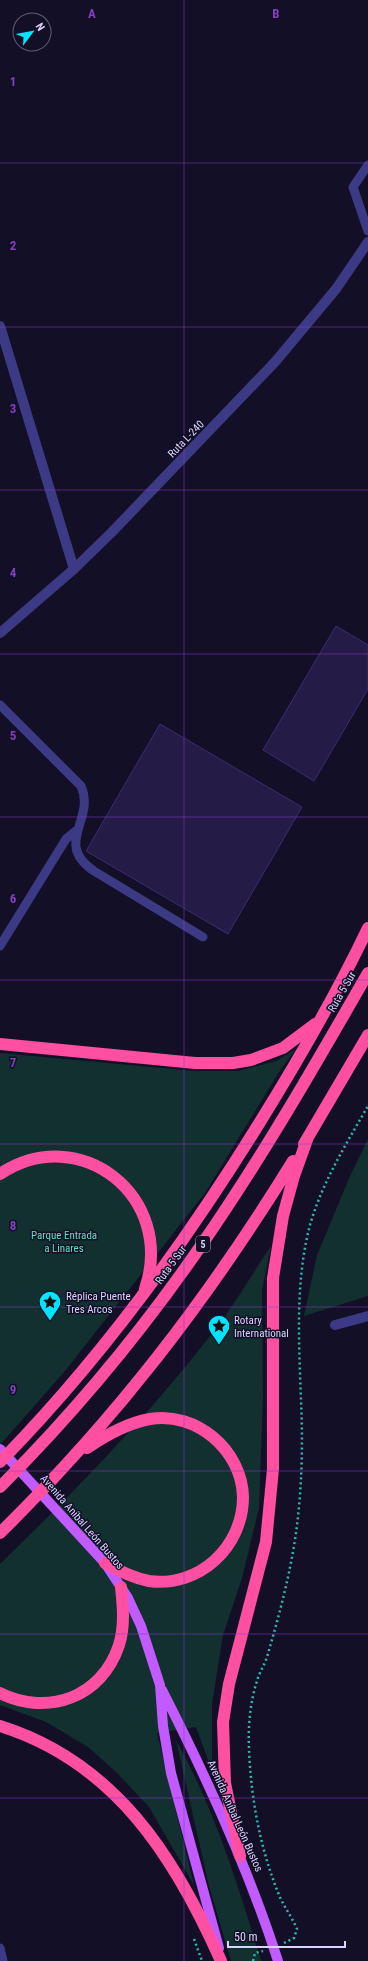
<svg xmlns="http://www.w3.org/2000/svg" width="368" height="1961" viewBox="0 0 368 1961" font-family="'Roboto Condensed',sans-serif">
<rect width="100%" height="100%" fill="#130f26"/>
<!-- green -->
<path fill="#12302f" d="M296,1049L281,1069L205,1193L65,1371L0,1445V1053L194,1071H238L276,1061Z
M368,1139V1296L304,1316L317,1255L350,1176Z
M271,1246L262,1290L263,1397L259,1508L242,1578L223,1635L212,1704V1771L196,1727L157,1733L194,1885L149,1807L116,1772L88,1747L46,1722L0,1705V1564C77,1489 152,1412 217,1327C237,1301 253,1272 271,1246Z
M176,1740C215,1810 238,1885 261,1961H231L209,1886Z"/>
<!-- building -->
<path fill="#241b47" stroke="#3b2d73" d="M336,626L368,645V689L314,781L263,750Z
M160,724L302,807L228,934L86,851Z"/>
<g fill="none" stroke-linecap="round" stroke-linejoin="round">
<!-- path -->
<path stroke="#2fb8b0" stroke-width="2.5" stroke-dasharray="2 3" stroke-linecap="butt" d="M194,1939L202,1961
M284,1943L294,1938L297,1929C292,1917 284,1907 279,1895C260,1848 251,1799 249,1749C248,1727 250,1702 257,1681C259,1673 264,1666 267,1657C279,1616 290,1575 296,1533C302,1489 303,1444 301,1400C299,1342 295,1282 310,1225C322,1183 346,1144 368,1106
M253,1961L255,1953L263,1951"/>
<!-- service -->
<path stroke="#3d3a85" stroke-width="9" d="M368,165L353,187L368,231
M0,705L81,786C96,820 53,843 94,871L203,937
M0,946L66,839L77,830
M0,1948L3,1961"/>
<!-- minor -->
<path stroke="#3d3a85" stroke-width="10" d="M0,326L74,569
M335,1325L368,1316"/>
<!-- tertiary -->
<path stroke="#3d3a85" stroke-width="10" d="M0,633L74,569L112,532L275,362L336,289L368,242"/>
<!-- primary -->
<path stroke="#c25bff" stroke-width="10" d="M0,1449L105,1563L128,1598L141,1626L160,1685L163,1726L171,1773L219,1948
M162,1690C207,1778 248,1867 278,1961"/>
<!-- motorway -->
<path stroke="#ff4fa3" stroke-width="12" d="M0,1044L195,1063H233L251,1060L283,1048L315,1024
M304,1144L368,1035
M0,1174C80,1121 176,1197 145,1289
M87,1448C106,1435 127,1423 150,1419C196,1411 242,1450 243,1497C243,1547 199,1588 149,1581C133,1578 119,1571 105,1563
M0,1462C101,1359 185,1244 260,1122C299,1059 336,995 368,928
M0,1487C73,1414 139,1335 198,1250C260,1161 314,1067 368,973
M0,1533C116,1419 208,1299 293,1161
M0,1693C48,1717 102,1697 119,1645C125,1626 123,1606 121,1587
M0,1726C115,1762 175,1857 221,1961
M240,1856L225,1783L223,1722L229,1684L266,1542L273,1469V1278L283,1216L294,1176L308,1137"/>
</g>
<!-- grid -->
<path fill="none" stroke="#843dc5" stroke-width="1" stroke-opacity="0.55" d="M184,0V1961M0,163H368M0,327H368M0,490H368M0,654H368M0,817H368M0,980H368M0,1144H368M0,1307H368M0,1471H368M0,1634H368M0,1798H368"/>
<!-- icons -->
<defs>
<g id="sight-pin" transform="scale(1.15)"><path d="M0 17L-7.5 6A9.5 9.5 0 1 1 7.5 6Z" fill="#00e5ff" stroke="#130f26"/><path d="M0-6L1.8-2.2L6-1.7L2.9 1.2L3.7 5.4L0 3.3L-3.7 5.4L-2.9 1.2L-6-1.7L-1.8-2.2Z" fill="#111"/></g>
</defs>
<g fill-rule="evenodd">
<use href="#sight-pin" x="50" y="1302"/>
<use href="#sight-pin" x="219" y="1326"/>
</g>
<g text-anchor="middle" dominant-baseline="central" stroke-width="3" stroke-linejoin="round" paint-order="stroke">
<!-- shield labels -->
<rect fill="#130f26" stroke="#9e99be" stroke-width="1" x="196" y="1236" width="14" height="16" rx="3"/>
<g font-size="10" font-weight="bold" fill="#d9d4ff">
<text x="203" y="1244">5</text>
</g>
<!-- street labels -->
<g font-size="11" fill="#d9d4ff" stroke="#130f26">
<text transform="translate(186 439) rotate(-46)">Ruta L-240</text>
<text transform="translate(342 992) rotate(-60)">Ruta 5 Sur</text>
<text transform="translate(171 1265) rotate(-54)">Ruta 5 Sur</text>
<text transform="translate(82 1522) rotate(49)">Avenida Aníbal León Bustos</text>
<text transform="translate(235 1816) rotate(66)">Avenida Aníbal León Bustos</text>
</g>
<!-- park labels -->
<g font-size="11" fill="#5fe0c0" stroke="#130f26">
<text x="64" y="1235">Parque Entrada<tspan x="64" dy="13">a Linares</tspan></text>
</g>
<!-- poi labels -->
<g font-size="11" fill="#d9d4ff" stroke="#130f26" text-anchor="start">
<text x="66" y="1296">Réplica Puente<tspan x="66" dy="13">Tres Arcos</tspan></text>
<text x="234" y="1320">Rotary<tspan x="234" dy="13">International</tspan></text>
</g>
</g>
<g font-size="13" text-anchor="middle" font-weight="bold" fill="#843dc5" stroke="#130f26" stroke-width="3" stroke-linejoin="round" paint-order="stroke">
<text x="92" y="18">A</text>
<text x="276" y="18">B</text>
<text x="13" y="86">1</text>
<text x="13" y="250">2</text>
<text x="13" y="413">3</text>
<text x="13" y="577">4</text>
<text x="13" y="740">5</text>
<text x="13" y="903">6</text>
<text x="13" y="1067">7</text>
<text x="13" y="1230">8</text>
<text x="13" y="1394">9</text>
</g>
<!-- north arrow -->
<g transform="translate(32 32) rotate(58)"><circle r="19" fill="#130f26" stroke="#625e7d"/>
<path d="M0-3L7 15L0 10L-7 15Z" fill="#00e5ff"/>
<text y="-6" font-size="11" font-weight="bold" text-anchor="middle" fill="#d9d4ff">N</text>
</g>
<!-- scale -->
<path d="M228 1941v6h117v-6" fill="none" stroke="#d9d4ff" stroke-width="2"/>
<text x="234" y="1941" font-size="12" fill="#d9d4ff" stroke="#130f26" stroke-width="3" paint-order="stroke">50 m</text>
</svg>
